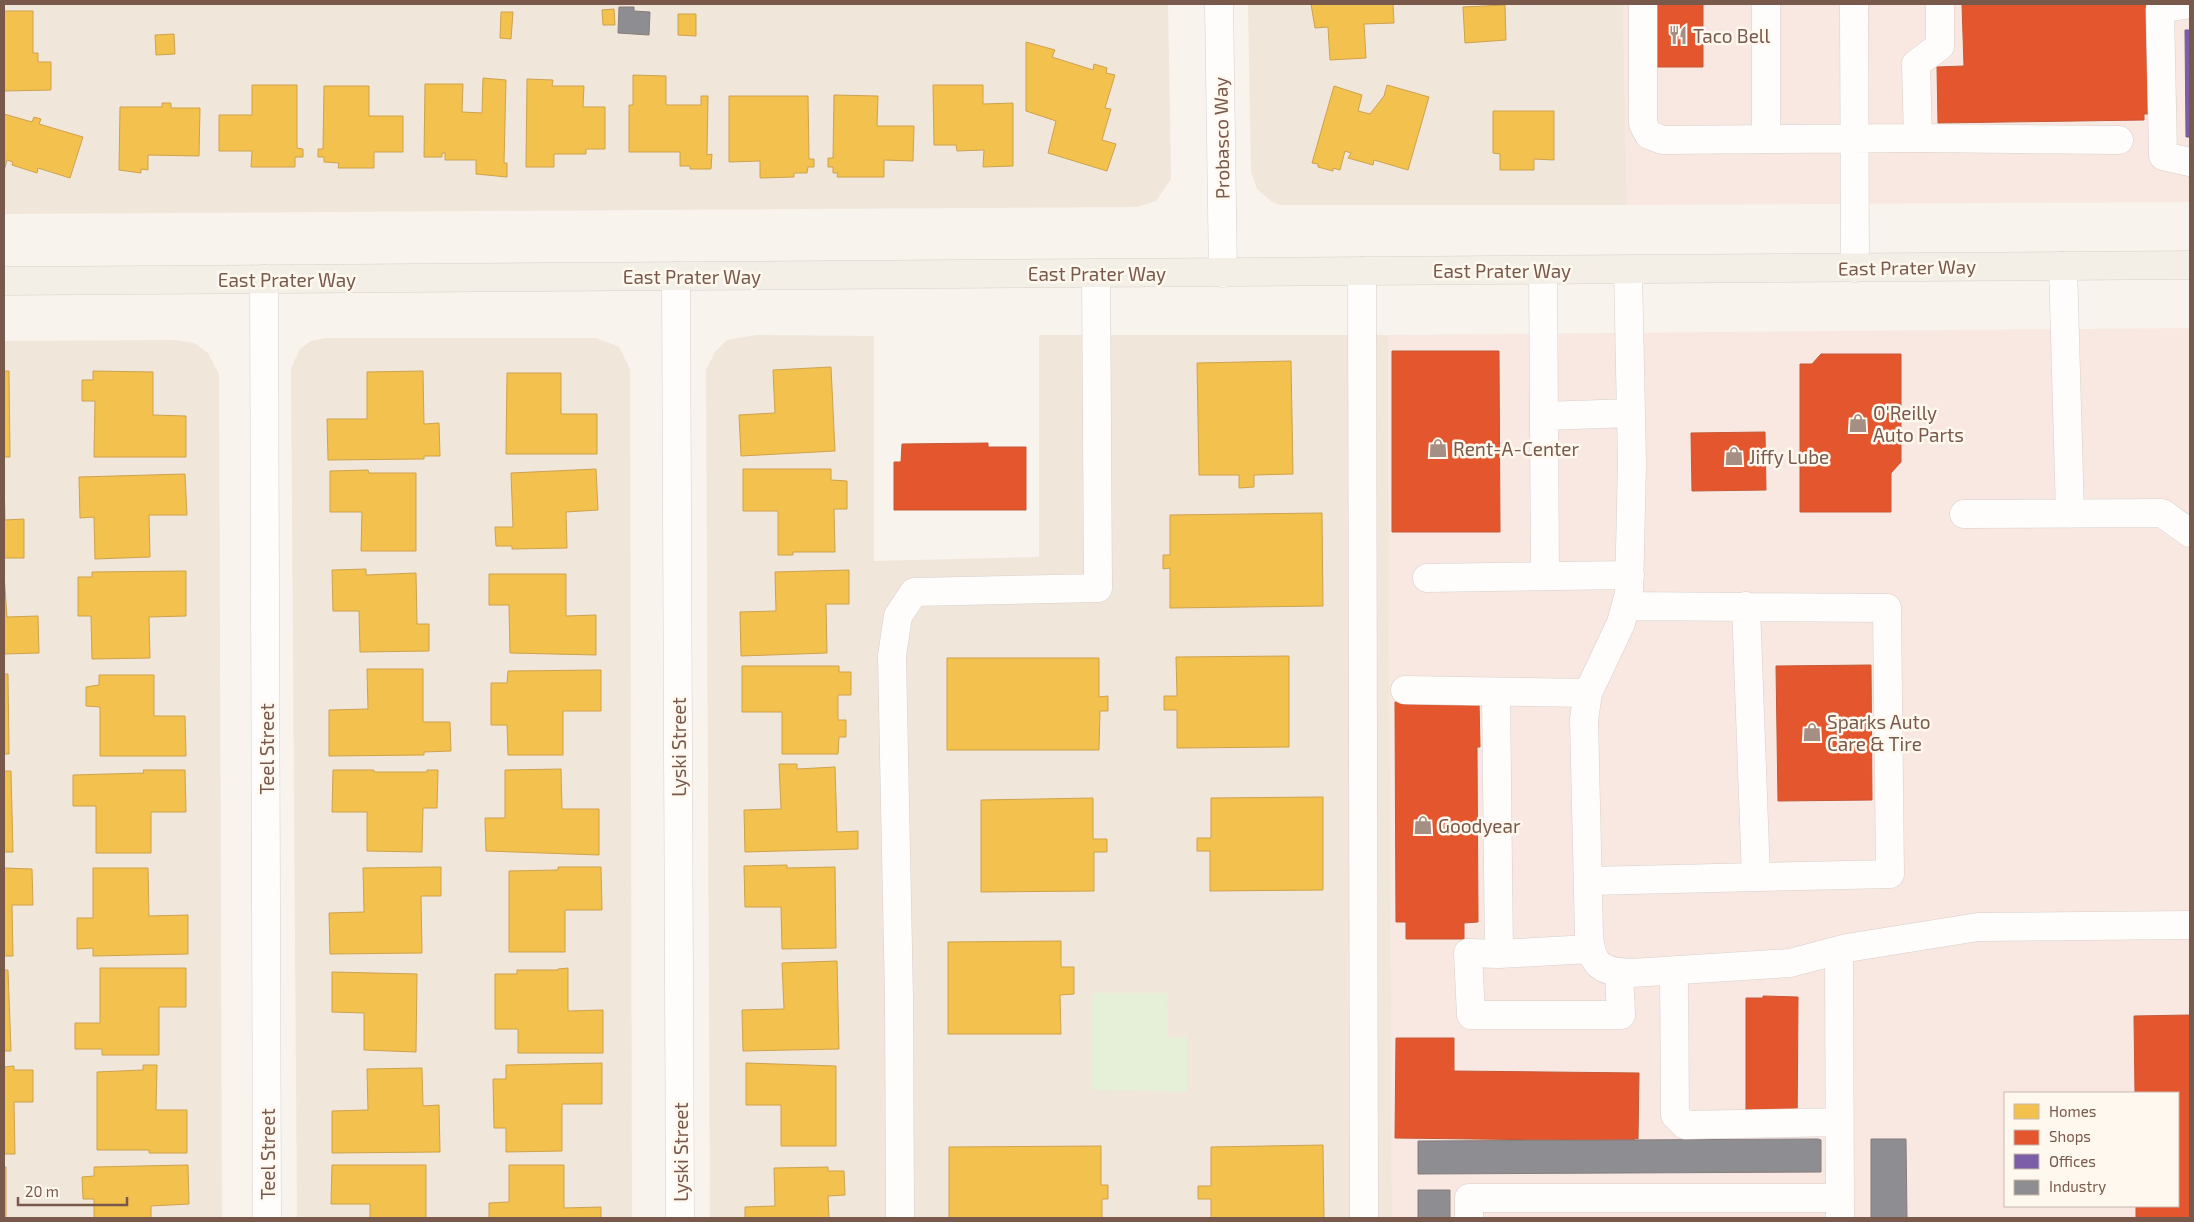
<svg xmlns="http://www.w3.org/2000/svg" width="2194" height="1222" viewBox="0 0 2194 1222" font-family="'Exo 2',sans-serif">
<rect width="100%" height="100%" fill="#f8f3ed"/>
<!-- residential -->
<path fill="#f1e6da" d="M4,4H1168L1171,179L1156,201L1137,207L4,214Z
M1248,4H1623L1627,205H1280L1271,201L1257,189L1251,172Z
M756,335L874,336V561L1039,557V335H1388L1392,1218H710L706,370L715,352L727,340Z
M326,338H596L619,347L630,369L632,1218H297L291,368L300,349L311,341Z
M176,340L194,343L208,353L219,374L222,1218H4V341Z"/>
<!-- commercial -->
<path fill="#f8e8e1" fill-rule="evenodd" d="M1623,4H2190V202L1627,205Z
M2190,328V1218H1392L1388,335ZM2005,1093H2178V1206H2005Z"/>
<!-- green -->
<path fill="#e6efd7" d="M1092,993H1167L1168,1037H1187V1092L1092,1090Z"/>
<!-- homes -->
<path fill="#f2c14e" stroke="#cea24d" d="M1311,4H1393L1394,23L1364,24L1366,58L1330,60L1328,27L1315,28Z
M1505,5L1506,40L1465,43L1463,7Z
M614,9L615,25H603L602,10Z
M4,11H33V53H38V62H51V90L4,91Z
M501,12H513L511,39L500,38Z
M678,14H696V36L678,35Z
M174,34L175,54L156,55L155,35Z
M1026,42L1055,50L1052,57L1093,70L1094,64L1107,68L1106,73L1115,75L1105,108L1111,109L1102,140L1116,144L1107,171L1048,153L1056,121L1026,111Z
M633,75L666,76V105H701V96H708L707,155L712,154L711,169H690V166H680V152H629V105H633Z
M483,78L506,80L504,163H507V177L476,174V160H445V153H442V157H424L425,84H463L462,112L482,113Z
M527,79L553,80L552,86H584L583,107H605V149H586V154H554V167H526Z
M252,85H297V148L303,149V157H295V167H251L252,151H219V115H252Z
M933,85H983V104L1013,103V166L983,167L984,150L957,151L956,145H934Z
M1387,85L1429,97L1408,170L1374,160L1373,165L1348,158L1351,153L1345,151L1340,170L1333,168V171L1318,167V164L1312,163L1334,86L1362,95L1358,111L1370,114L1384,96Z
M324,86H369V116H403V152H374V168H338L339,163L324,162V157H318V149H323Z
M834,95L878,96L877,126H914L913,161L884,160V177H837L838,173H833V167H828V158H833Z
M729,96H808L809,159H814V167H808L807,173H794V177L760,178V161L729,162Z
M162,103H171V108H200L199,156L148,155V170L141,169V173L119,170L120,107H162Z
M1493,111H1554V160L1534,159V170H1500V154L1493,153Z
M4,114L32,122L34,117L41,119L39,124L83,137L70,178L38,168L37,173L12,165L13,162L7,160L4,171Z
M1291,361L1293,474L1254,475V487L1239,488V475H1199L1197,363Z
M831,367L835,451L741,456L739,415L775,413L773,370Z
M4,371H9L10,457H4Z
M93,371L153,372V415L186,416V457H94L95,401H82V380H93Z
M423,371L424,424L439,423L440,456H424V459L328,460L327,419H367V372Z
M507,373H561V414H597V454H506Z
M596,469L598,510L566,512L567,548L512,549V546H496L495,527H513L511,473Z
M743,469H831V480L847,481V509H834L835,552H793V555H778V511H743Z
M368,470L369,473H416V551H361L362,512H330V471Z
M4,474L5,520L24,519V558H4Z
M185,474L187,515H149L150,557L95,559L94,517L80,518L79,477Z
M1322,513L1323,606L1170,608V568L1163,569V555H1170V515Z
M366,569V575L416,573L417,624H429V651L360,652L359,611H333L332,570Z
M849,570V604H826L827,653L741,656L740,612L776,611L775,572Z
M186,571V616L149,617L150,658L92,659L91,616H78V577H92V572Z
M4,574L7,617L38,616L39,653L4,654Z
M489,574H566V616L596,615V655L510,653L509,605H489Z
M1289,656V747L1177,748V710H1164V696H1177L1176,657Z
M947,658H1099V697L1108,696V711H1100L1099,750H947Z
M742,666H839V672H851V695H838V720H846V737H839L838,754H782V712H742Z
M367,669H423V722H450L451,751L424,752V755L329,756V710L368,709Z
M601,670V711H563V755H508L507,725H491V683H507L508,671Z
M4,674H8L9,754H4Z
M99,675H154V716H185L186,756H100V707L86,706V687L99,685Z
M779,764H797V769L835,767L837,832L858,831V849L745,852L744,810L781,809Z
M561,769L562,809H599V855L486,851L485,818H505V770Z
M143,770H185L186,812H151V853H96V806H73V775L144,773Z
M333,770H374V772H427V770H438L437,808H423L422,852L367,851V812H332Z
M4,771H11L13,852H4Z
M1323,797V890L1210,891V851H1197V838H1211V798Z
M1093,798V839H1107V852H1094V891L981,892V800Z
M787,865V868L835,867L836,948L782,949L781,907H745L744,866Z
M441,867V896H421L422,953L330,954L329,913L364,912L363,868Z
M558,867H601L602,910H565V952H509V871L558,870Z
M4,868L32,869L33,905H12L13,956H4Z
M93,868H148L149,916L188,915V954L93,956V948L77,949V918H93Z
M1061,941V967H1074V994L1060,995L1061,1034H948V942Z
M837,961L839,1049L743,1051L742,1010L784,1009L782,963Z
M100,968H186V1007H159V1055H102V1049H75V1023H100Z
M568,968V1011L603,1010V1053H518V1029H495V974H517V970H558V969Z
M4,970H8L11,1051H4Z
M332,972L417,974L416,1052L364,1050V1013L332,1012Z
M602,1063V1104H562V1151L506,1152V1128H494L493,1079H506V1065Z
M746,1063L836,1066V1146H781V1105H746Z
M143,1065H157L156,1110H187V1153H149V1150H97V1072L143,1070Z
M14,1066V1070H33V1102H14L15,1154H4V1067Z
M422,1068L423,1106L439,1105L440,1152L332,1153V1111L368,1110L367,1069Z
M1323,1145L1324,1218H1211V1199H1198V1186H1211V1147Z
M1101,1146V1185H1108V1199H1102V1218H949V1147Z
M188,1165L189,1204L151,1206V1218H94V1199H83L82,1177L94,1176V1167Z
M332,1165H426V1218H370V1204H331Z
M509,1165H564V1208L601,1207V1218H489V1203L509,1202Z
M4,1167H6V1218H4Z
M828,1167V1171H844L845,1195L828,1196L829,1218H745V1207L775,1206L774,1168Z"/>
<!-- shops -->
<path fill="#e4572e" stroke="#c45837" d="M1653,4H1703V67H1653Z
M1962,4H2146L2148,114H2144V120L1938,123L1937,67L1964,66Z
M1392,351H1499L1500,532H1392Z
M1821,354H1901V462L1891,473V512H1800V364H1812Z
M1765,432L1766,490L1692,491L1691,433Z
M988,443V447H1026V510H894V462H901L902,444Z
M1871,665L1872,800L1778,801L1776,666Z
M1479,701L1480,747H1477L1478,922L1464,923V939H1406V922H1396L1395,702Z
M1763,996L1798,997L1797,1136H1746V998H1763Z
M2190,1015V1218H2136V1206H2178V1093H2135L2134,1016Z
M1396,1038H1454V1071L1639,1073L1638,1139L1635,1138L1634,1141L1395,1138Z"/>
<!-- offices -->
<path fill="#7b5ea7" stroke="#7a5c8b" d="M2185,30H2190V137H2186Z"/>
<!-- industry -->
<path fill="#8d8d92" stroke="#877d7d" d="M619,7H634V11L650,12L649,35L618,33Z
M1818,1139L1821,1140V1172L1418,1174V1141Z
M1871,1139H1906L1907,1218H1871Z
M1418,1190H1450V1218H1418Z"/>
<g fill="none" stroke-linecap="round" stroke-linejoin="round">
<!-- minor casing -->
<g stroke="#d8cfca" stroke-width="29">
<path id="minor" d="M1219,4L1223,273
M1643,4V124L1649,135L1663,140L1918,138L2119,140
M1854,4L1855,268
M2190,4L2160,9L2163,156L2190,162
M1918,138L1916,64L1940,46V4
M1766,139V4
M2063,266L2070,514
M1543,270L1545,576
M1628,270L1632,464L1629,593L1621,623L1588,693L1584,719L1589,935C1591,966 1602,972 1632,973L1790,963L1847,948L1978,927L2190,925
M1362,271L1364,1218
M676,276L680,1218
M264,279L267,1218
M1544,416L1631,413
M1964,514L2162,513L2190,533
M1427,578L1630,575
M1746,606L1756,877
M1405,690L1588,693
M1496,692L1499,954L1590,949
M1589,881L1890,874L1887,608L1626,606
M1839,950L1840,1218
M1499,954L1468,953L1471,1015H1621L1619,973
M1674,971L1675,1115L1685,1125L1839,1122
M900,1218L899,998L892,656L898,616L914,592L1098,588L1096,274
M1469,1218V1198H1840"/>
</g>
<!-- major casing -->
<g stroke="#dad0ca" stroke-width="29">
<path id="major" d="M4,281L2190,265"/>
</g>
<!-- minor -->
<use href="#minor" stroke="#fefdfc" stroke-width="28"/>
<!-- major -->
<use href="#major" stroke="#f3eee6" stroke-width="28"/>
</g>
<!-- icons -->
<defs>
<g id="restaurant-bare" transform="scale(1.5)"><path d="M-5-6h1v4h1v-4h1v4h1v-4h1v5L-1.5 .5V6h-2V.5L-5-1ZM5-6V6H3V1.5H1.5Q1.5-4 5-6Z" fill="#a58f84" stroke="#fff8ef" stroke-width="2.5" paint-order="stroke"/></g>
<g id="shop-bare" transform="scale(1.5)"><path d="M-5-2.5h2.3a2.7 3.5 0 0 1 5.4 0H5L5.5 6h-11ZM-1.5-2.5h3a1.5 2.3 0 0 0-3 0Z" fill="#a58f84" stroke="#fff8ef" stroke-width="2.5" paint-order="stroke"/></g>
</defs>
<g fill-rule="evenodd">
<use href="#restaurant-bare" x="1678" y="35"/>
<use href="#shop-bare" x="1858" y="423"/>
<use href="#shop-bare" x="1438" y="448"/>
<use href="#shop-bare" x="1734" y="456"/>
<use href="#shop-bare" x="1812" y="732"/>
<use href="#shop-bare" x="1423" y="825"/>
</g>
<g text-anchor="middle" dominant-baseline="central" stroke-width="5" stroke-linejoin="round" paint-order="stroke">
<!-- poi labels -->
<g font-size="19" fill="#79594b" stroke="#fff8ef" text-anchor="start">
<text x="1693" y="35">Taco Bell</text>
<text x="1873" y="412">O'Reilly<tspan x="1873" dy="22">Auto Parts</tspan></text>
<text x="1453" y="448">Rent-A-Center</text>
<text x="1749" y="456">Jiffy Lube</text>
<text x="1827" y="721">Sparks Auto<tspan x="1827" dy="22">Care &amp; Tire</tspan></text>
<text x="1438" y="825">Goodyear</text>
</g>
<!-- street labels -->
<g font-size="19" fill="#79594b" stroke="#fff8ef">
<text transform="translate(1221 138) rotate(-91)">Probasco Way</text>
<text transform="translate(1907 267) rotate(-1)">East Prater Way</text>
<text x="1502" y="270">East Prater Way</text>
<text x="1097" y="273">East Prater Way</text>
<text x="692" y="276">East Prater Way</text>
<text x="287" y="279">East Prater Way</text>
<text transform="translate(678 747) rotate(-90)">Lyski Street</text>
<text transform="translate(266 749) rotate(-90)">Teel Street</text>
<text transform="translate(680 1152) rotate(-90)">Lyski Street</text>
<text transform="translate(267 1154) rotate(-90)">Teel Street</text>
</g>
</g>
<!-- border -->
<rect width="2194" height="1222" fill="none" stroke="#79594b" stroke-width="10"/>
<!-- legend -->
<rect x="2004" y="1092" width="175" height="115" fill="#fff8ef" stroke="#c9b8ad"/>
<rect x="2014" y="1104" width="25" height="15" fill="#f2c14e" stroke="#c9b8ad"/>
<text x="2049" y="1117" font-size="15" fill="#79594b">Homes</text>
<rect x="2014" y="1130" width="25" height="15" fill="#e4572e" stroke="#c9b8ad"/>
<text x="2049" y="1142" font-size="15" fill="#79594b">Shops</text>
<rect x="2014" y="1154" width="25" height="15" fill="#7b5ea7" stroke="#c9b8ad"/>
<text x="2049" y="1167" font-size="15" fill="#79594b">Offices</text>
<rect x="2014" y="1180" width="25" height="15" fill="#8d8d92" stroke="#c9b8ad"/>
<text x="2049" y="1192" font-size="15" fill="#79594b">Industry</text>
<!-- scale -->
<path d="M18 1197v8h109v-8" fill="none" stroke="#79594b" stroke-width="2.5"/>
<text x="25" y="1197" font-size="15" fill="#79594b" stroke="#fff8ef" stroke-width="4" paint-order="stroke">20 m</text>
</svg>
